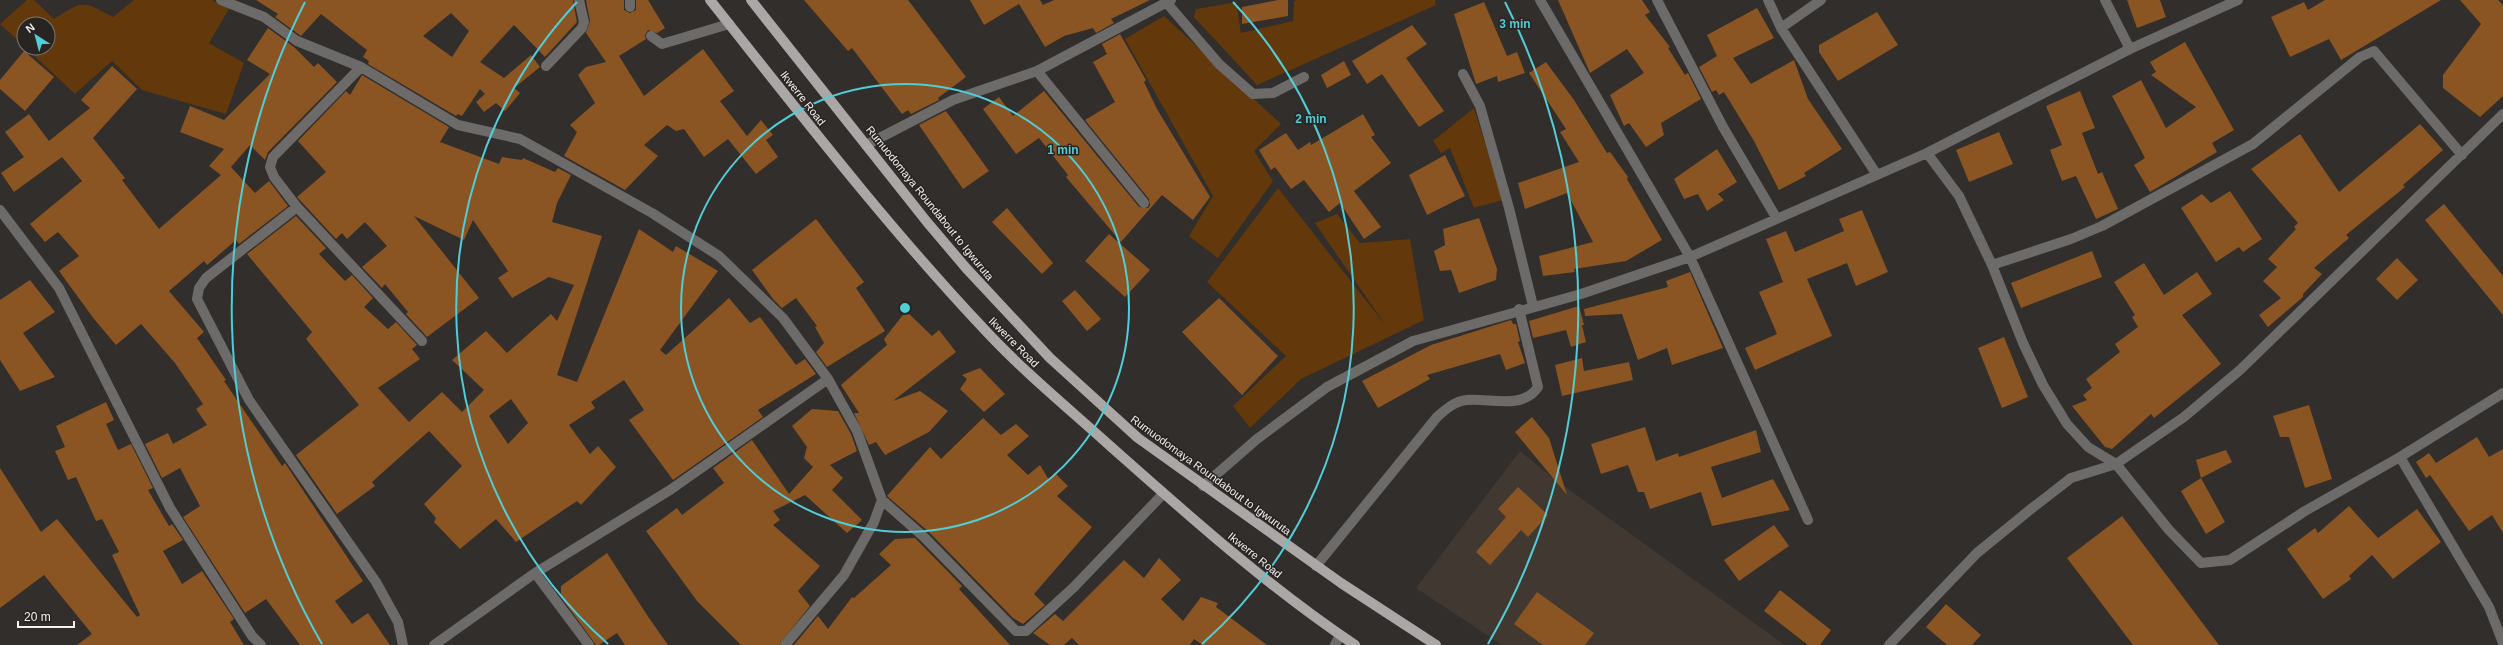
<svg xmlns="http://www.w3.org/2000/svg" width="2503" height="645" viewBox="0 0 2503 645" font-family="Arial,sans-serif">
<rect width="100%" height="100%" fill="#312e2b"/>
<!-- built -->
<path fill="#413832" d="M1520,451L1553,478L1785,645H1502L1416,588Z"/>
<!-- green -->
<path fill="#63380a" d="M27,0H34L54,19C84,0 81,0 113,17L134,0H212L229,9L209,43L244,63L226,114L142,90L112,61L75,94L26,48H48V24H24V46L0,24Z
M1296,0H1435L1436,5L1257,85L1194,17L1196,9L1236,2L1241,33L1293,21L1294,2Z
M1164,16L1281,124L1254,151L1273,181L1218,258L1189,236L1213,196L1125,39Z
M1474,108L1503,200L1474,208L1450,148L1441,153L1433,141Z
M1278,188L1386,326L1315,223L1337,214L1360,243L1410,239L1424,320L1301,379L1250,428L1233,406L1286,356L1207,282Z"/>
<!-- building -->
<path fill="#8a5522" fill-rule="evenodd" d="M256,0H573L577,22L545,57L514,25L480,62L504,78L531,55L540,67L514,88L520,93L505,111L496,103L484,112L476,102L485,94L480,89L462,116L458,114L456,116L368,64L369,61L363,57L367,50L321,14L301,36L275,17L278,14ZM451,13L469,31L452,57L423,36Z
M586,0H624V10L630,13L636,10V0H648L665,28L657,33L648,30L645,35L646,39L619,56L644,96L703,49L734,91L720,101L747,136L761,120L773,135L766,140L778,157L756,174L728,139L704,157L684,129L676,131L667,125L644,145L658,156L625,190L564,156L577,132L570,125L595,103L578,75L586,67L606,62L586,33L590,21Z
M804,0H908L966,77L938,98L939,100L911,114L908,110L902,114L852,48L848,51Z
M970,0H1040L1043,5L1054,0H1150L1111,19L1114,23L1096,33L1093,28L1064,36L1045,47L1019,4L984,25Z
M1278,0H1288V16L1242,24V7Z
M1558,0H1642L1650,12L1645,15L1670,47L1668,48L1685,75L1688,73L1701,99L1661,123L1664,135L1646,147L1629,123L1624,126L1610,95L1644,73L1627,49L1590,73Z
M2127,0H2160L2166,17L2137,28Z
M2325,0H2441L2341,60L2329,39L2290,57L2271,17L2304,2L2308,10Z
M2460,0H2498L2503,5V96L2480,117L2443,88V75L2481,24Z
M1484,2L1507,56L1517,52L1525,73L1498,82L1497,76L1476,84L1454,14Z
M1757,8L1774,38L1733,58L1751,84L1794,60L1808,99L1842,149L1804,173L1806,176L1779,190L1754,141L1724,92L1719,95L1716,90L1712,92L1699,67L1717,56L1707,35Z
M1877,12L1898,45L1838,81L1819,52V45Z
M1412,25L1427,44L1406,58L1444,111L1419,127L1382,74L1367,84L1352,61Z
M268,28L294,47L314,67L318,63L337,82L268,152L265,160L250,145L231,167L255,193L269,181L288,206L239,244L236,240L207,265L204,261L169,291L204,332L197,338L226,380L224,381L282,466L285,463L363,581L335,601L352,624L368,613L390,645H300L266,599L245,613L183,517L200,506L180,468L162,478L145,444L168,433L173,444L207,425L196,409L203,404L175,363L141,324L116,345L94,319L59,271L79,256L58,232L45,242L30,224L82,181L62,157L14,192L1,173L24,157L5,132L29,114L49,141L90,108L81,100L112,66L137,89L93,138L125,178L122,180L159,229L221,175L209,166L224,149L180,132L190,106L224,120L270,74L247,60Z
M1120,34L1146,80L1144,82L1157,109L1210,197L1193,220L1162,195L1121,242L1066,177L1068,175L1039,138L1016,154L983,109L999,97L1013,116L1044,91L1139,207L1148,208L1150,205L1149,199L1085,120L1115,102L1093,62L1107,54L1102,44Z
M2185,42L2234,130L2212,143L2217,152L2150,192L2134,165L2145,158L2112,96L2141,80L2166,128L2196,107L2151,75L2156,72L2150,62Z
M24,51L54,77L25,111L0,89V80Z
M1344,61L1351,75L1327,88L1321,75Z
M1546,62L1574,100L1607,153L1610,152L1628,177L1627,179L1662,240L1626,261L1574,269L1575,272L1543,276L1539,256L1593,242L1567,193L1525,209L1518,183L1579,162L1560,132L1566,129L1529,73Z
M362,75L449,127L440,142L499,164L502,157L522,160L523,158L555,172L558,168L571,175L557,203L552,222L602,236L557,375L577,382L639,229L673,252L676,246L718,271L660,350L666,355L729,298L750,323L760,317L796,365L805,359L816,374L758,410L763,417L673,480L629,420L644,410L624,380L591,402L595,408L569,425L590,454L598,446L616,467L581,505L577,501L516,542L496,519L460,549L434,522L436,518L424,504L462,466L429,431L372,482L375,486L337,514L296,455L359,405L306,339L312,332L247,254L296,216L326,248L319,254L345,281L352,275L373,298L364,307L388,329L396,322L417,345L412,349L420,359L378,388L409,422L442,392L462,412L484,390L452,360L486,331L507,353L551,314L557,321L574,285L549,277L512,298L498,278L508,271L473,220L464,240L414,216L479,298L427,337L406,314L408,312L385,284L382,288L362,267L387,246L365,222L347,239L342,233L336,239L297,197L326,172L298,141L346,91L350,95ZM511,399L528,423L508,444L489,416Z
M2080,91L2095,128L2082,133L2098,174L2102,172L2118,209L2096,219L2076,176L2062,181L2050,150L2062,145L2046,106Z
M946,111L989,171L963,189L919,125Z
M1363,114L1375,135L1371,137L1391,163L1354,191L1381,227L1364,239L1340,203L1329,212L1304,180L1291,189L1275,167L1271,170L1259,150L1286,133L1298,150L1310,142L1311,145Z
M2420,124L2443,150L2403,185L2405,187L2346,235L2349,238L2314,268L2322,274L2303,294V297L2268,327L2259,315L2281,298L2263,281L2277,267L2268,259L2296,229L2294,227L2298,223L2251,169L2300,134L2339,192Z
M1999,132L2013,164L1969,182L1956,150Z
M1717,149L1737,182L1718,194L1724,200L1707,211L1698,194L1684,199L1674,179Z
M1445,155L1465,196L1427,215L1409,175Z
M2230,191L2262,239L2243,252L2239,247L2216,262L2181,208L2202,194L2211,203Z
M2444,204L2503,276V315L2425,220Z
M1007,208L1053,263L1042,274L992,222Z
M1862,210L1888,272L1856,286L1847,263L1807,279L1832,336L1755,370L1745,348L1777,334L1759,292L1783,282L1766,239L1786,231L1795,252L1844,231L1839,219Z
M1479,218L1497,269L1496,280L1459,293L1451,270L1440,271L1434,251L1445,245L1443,229Z
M816,219L864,282L856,288L885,331L827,367L816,352L824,343L815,327L817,326L796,298L782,308L773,299L752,270Z
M1109,234L1150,270L1125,297L1085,261Z
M2092,251L2102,277L2021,308L2011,283Z
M2397,258L2418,280L2397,300L2376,279Z
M2144,263L2164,295L2197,272L2212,294L2182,315L2221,364L2154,418L2151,414L2112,449L2105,447L2072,406L2087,400L2083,395L2092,388L2086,379L2120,352L2115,344L2138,327L2132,317L2135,315L2114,282Z
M1690,272L1723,348L1672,365L1667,348L1638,360L1622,314L1585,316L1584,309L1668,287L1666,281Z
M30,280L55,312L23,333L55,377L20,391L0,360V300Z
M1075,290L1101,319L1087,331L1062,301Z
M1219,298L1278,356L1242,395L1182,332Z
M1579,306L1584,325H1582L1586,342L1571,347L1566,330L1533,338L1529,321Z
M906,311L932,336L939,330L956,352L893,401L920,391L948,411L929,432L885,455L876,442L869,445L854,413H859L841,385L887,345L884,339Z
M1511,320L1513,324H1516L1520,341L1518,342L1525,363L1506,370L1500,354L1427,375L1430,379L1378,408L1362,381L1431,345Z
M2004,337L2028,397L2002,408L1978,348Z
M1582,358L1584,371L1629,362L1633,380L1562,396L1555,365Z
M980,368L1005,394L984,412L960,389L967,379L962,375Z
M106,402L114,420L106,424L118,450L131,444L153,488L148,490L169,526L172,524L183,540L163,551L182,584L202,571L234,619L230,622L244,645H77L92,634L44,575L0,608V468L41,532L57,519L137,617L140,615L112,555L119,552L102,519L96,521L76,477L68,480L55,451L65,447L56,426Z
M2309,405L2332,479L2305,488L2289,437H2280L2273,416Z
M812,409L838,411L851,434L857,451L830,465L843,478L832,490L862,520L847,533L805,495L773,511L780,520L773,525L820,566L798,591L810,606L779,645H741L697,601L646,531L677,508L682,515L724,483L713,468L752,440L789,494L813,467L804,458L807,447L792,426Z
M1532,417L1549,438L1567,495L1515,432Z
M983,418L1001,435L1016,424L1029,436L1007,455L1028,475L1040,465L1049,480L1055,473L1068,486L1057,496L1092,527L1034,594L1045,605L1023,624L1013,618L929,532L887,496L930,447L941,459Z
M1645,427L1656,461L1678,453L1679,457L1756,430L1761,452L1711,467L1722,498L1773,479L1790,510L1712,526L1701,492L1650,509L1644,492H1638L1628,465L1601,474L1591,444Z
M2477,437L2489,457L2503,449V533L2492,515L2469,531L2430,475L2426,478L2416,462L2429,453L2436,463Z
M2226,450L2232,462L2201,478L2196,460Z
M2201,478L2225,522L2206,534L2181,491Z
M1518,487L1548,515L1528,537L1521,530L1490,565L1476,552L1506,517L1498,509Z
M2349,506L2378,538L2417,509L2441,542L2393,579L2372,555L2349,576L2351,579L2323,599L2287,549L2315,528L2318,533Z
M2122,516L2219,645H2133L2067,558Z
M1774,525L1789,546L1739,581L1724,560Z
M915,538L962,586L959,589L1010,645H794L818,616L828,629L852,597L854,598L891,565L879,554L895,539Z
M607,553L647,615L668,645H625L617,633L599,645H596L561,597V586Z
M1159,558L1181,580L1161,599L1183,621L1201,597L1218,603L1216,607L1267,645H1203L1194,639L1190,645H1079L1072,638L1064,645H1050L1033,633L1055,614L1063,621L1124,560L1144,578Z
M1780,590L1831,630L1820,645H1808L1764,611Z
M1537,592L1594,633L1585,645H1543L1514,624Z
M1946,604L1981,635L1972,645H1947L1926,627Z"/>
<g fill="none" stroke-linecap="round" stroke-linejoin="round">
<!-- lane -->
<path stroke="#6d6b6a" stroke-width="10" d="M630,7V0
M651,36L662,44L729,24
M1316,566L1437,417C1446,409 1455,401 1467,400C1491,398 1523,410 1538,387L1519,309
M1335,645L1340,635"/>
<!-- street -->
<path stroke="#6d6b6a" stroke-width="10" d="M221,0L264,17L297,41L361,67L458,125L520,139L652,213L719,256L783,318L828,379L857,431L882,500L874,522L844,575L785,645
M1540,0L1690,257L1808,520
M1657,0L1723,127L1777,219
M1768,0L1781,28L1821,0
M2105,0L2130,49
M1166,2L1219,64L1253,94L1273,93L1304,77
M1781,28L1877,175
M546,66L582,28L584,22L579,0
M361,67L273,157L270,167L274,177L297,207L422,341
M1037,71L1144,203
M1463,74L1480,106L1509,208L1533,306
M866,145L953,100L1037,71L1171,0
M1927,153L1959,196L1992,265L2023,343L2043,385L2067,424L2088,447L2116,464L2169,530L2201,563L2230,560L2305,511L2400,457L2503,393
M297,207L206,278L199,288L197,299L249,400L376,582L398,622L403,645
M0,210L59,288L170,508L252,636L261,645
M1992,265L2071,239L2102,226L2253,144L2360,57L2374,51L2462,155
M2400,457L2489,607L2503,643
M1203,486L1257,439L1327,387L1413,341L1581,294L1690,257L1927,153L2130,49L2238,0
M882,500L924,537L1016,631H1026L1074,587L1163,494
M535,573L589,645
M434,645L535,573L670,490L828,379
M1889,645L1977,553L2031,509L2071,478L2116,464L2184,417L2240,370L2503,114"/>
<!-- primary -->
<path stroke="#aba7a6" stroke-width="10" d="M710,0C799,112 886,225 984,329C1023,371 1067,407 1109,445C1188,515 1267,586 1355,645
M751,0L927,222L966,268L1050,358L1138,438L1341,583L1436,645"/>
</g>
<!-- distance rings -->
<g fill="none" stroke="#52ccd6" stroke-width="2">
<circle cx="905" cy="308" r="224"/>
<path d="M608 644A448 448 0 0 1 577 2M1233 2A448 448 0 0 1 1202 644"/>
<path d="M322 644A673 673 0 0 1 305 2M1505 2A673 673 0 0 1 1488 644"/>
</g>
<g text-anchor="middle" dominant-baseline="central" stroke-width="3" stroke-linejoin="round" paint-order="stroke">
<!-- street labels -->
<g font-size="11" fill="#f5f3f1" stroke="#272421">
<text transform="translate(803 98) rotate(52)">Ikwerre Road</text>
<text transform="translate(930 203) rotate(51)">Rumuodomaya Roundabout to Igwuruta</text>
<text transform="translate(1014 342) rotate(45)">Ikwerre Road</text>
<text transform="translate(1211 475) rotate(36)">Rumuodomaya Roundabout to Igwuruta</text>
<text transform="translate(1255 555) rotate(39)">Ikwerre Road</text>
</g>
</g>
<circle cx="905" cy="308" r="6" fill="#52ccd6" stroke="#272421" stroke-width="2"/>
<g font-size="12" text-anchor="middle" font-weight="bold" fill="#52ccd6" stroke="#272421" stroke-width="3" stroke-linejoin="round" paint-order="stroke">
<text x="1515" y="28">3 min</text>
<text x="1311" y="123">2 min</text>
<text x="1063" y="154">1 min</text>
</g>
<!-- north arrow -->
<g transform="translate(36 36) rotate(324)"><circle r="19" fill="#272421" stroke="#797774"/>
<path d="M0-3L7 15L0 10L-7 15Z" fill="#52ccd6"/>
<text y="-6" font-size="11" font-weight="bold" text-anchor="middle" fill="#f5f3f1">N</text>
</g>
<!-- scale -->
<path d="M18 621v6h56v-6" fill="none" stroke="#f5f3f1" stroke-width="2"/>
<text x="24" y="621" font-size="12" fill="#f5f3f1" stroke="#272421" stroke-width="3" paint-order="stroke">20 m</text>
</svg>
